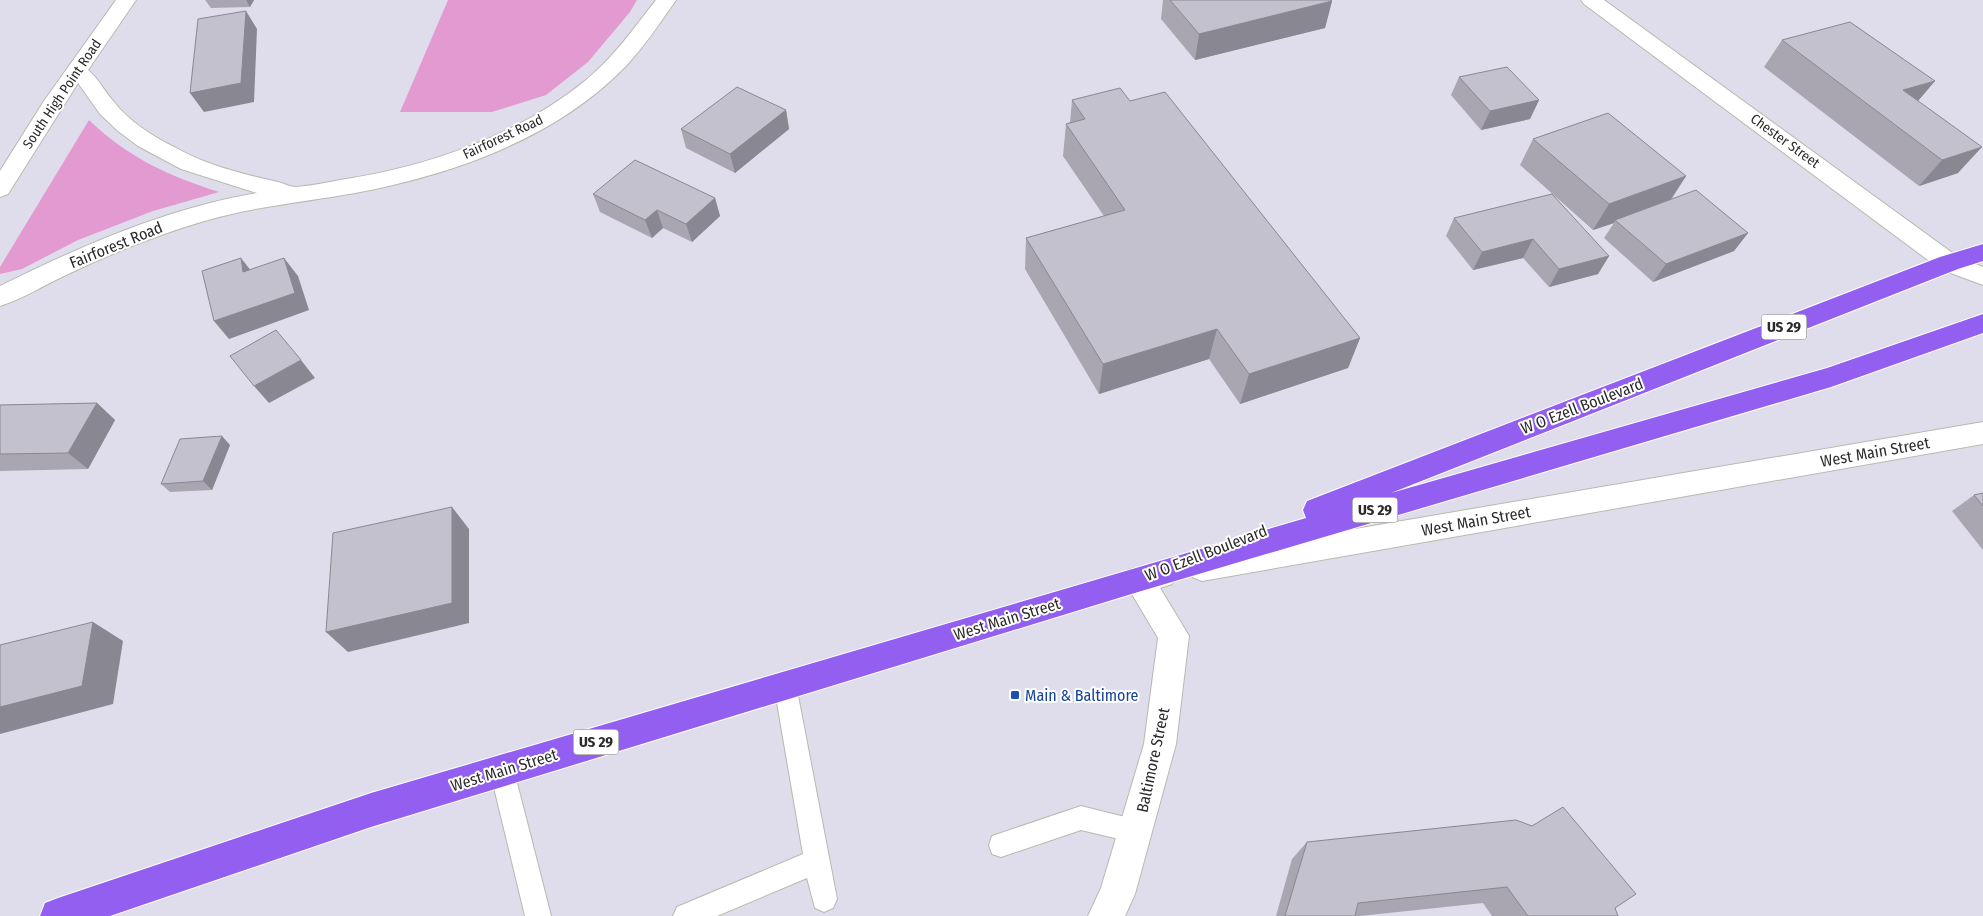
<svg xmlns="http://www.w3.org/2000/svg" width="1983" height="916" viewBox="0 0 1983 916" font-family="'Fira Sans Condensed',sans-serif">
<rect width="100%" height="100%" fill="#dfddec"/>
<!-- green -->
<path fill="#e39ad0" d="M448,0H637L630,12L588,62L546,95L492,112H400Z
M89,120C127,157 169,176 219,192L153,211L78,240L22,269L0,274V267Z"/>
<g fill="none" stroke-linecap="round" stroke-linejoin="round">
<!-- service casing -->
<g stroke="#b5bbad" stroke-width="2">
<path id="service" d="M785,674L793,677L796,685L837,899L833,908L824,912L815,908L807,878L717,916H673L677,907L803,854L774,685L777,677Z
M502,759L510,763L514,771L551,916H525L490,771L494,763Z
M1081,806L1145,822L1148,831L1145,840L1136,843L1081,830L1001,857L992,854L989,845L992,836Z"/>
</g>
<!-- minor casing -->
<g stroke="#b5bbad" stroke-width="2">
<path id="minor" d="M116,0H136L88,70C99,79 104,91 114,102C129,121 152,136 174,147C206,165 242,174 278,182C283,183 290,187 295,187C310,186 325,183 340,180C427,167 518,136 586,80C614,57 634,28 656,0H676C660,23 644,47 625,67C555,139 451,175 355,193C306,202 256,206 208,220C159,234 112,253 66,275C44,285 23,299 0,306V286C81,246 167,208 257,193L181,169L138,146L118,131L100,114L78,83L8,194L0,197V171L44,101Z
M1581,0H1604L1958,257L1983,267V285L1940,269L1584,4Z
M1983,422V444L1202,581L1192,577L1187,568L1192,559L1202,555Z
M1162,562L1172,566L1177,575L1172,584L1160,588L1189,636L1176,744L1135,894L1125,916H1088L1101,888L1144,744L1158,638L1123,579L1128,570Z"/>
</g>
<!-- primary casing -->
<g stroke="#fff" stroke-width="2">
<path id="primary" d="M1983,244V261L1958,269L1391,493L1827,368L1983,314V333L1831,387L1138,592L371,827L110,916H40L45,903L58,898L371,793L1306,518L1303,510L1307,501L1940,257Z"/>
</g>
<!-- service -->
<use href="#service" fill="#fff" fill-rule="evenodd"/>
<!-- minor -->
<use href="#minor" fill="#fff" fill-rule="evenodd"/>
<!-- primary -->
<use href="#primary" fill="#925ff0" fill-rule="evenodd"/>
</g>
<!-- wall -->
<path fill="#a9a6b2" d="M205,0H254L250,7L211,8Z
M1163,0H1330L1332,1L1325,28L1195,60L1161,19Z
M1782,40L1918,101L1958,173L1919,186L1764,67Z
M1459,77L1539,100L1530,119L1481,130L1451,95Z
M1072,100L1130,101L1360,338L1348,368L1240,404L1209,359L1099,394L1025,269L1026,238L1104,216L1063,156L1066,124L1070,122Z
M786,110L789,129L735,173L686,148L681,129Z
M1533,139L1686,176L1671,200L1748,233L1734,251L1653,282L1604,238L1614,223L1593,230L1520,165Z
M593,194L715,198L720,216L692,242L663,228L652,238L600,212Z
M1454,218L1609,256L1598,274L1549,287L1523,258L1473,270L1446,236Z
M97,403L115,420L88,469L0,471V405Z
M230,445L212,490L170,492L161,484Z
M1983,493V550L1952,511L1974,495Z
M1307,842L1615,908L1618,916H1492L1483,903L1360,916H1276L1292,859Z"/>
<!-- shaded-wall -->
<path fill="#898791" d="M246,0H254L250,7Z
M1332,1L1325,28L1195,60L1199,34Z
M246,11L257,29L254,102L204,112L190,93Z
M1935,81L1913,107L1882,116L1903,90Z
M1539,100L1530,119L1481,130L1490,111Z
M786,110L789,129L735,173L730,154Z
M1982,147L1958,173L1919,186L1942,160Z
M1686,176L1669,202L1615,220L1614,223L1593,230L1609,204Z
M715,198L720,216L692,242L686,224Z
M657,210L663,228L652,238L645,220Z
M1748,233L1734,251L1653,282L1666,264Z
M1533,239L1523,258L1473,270L1482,252Z
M1609,256L1598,274L1549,287L1559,269Z
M241,258L255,276L243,272Z
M284,258L298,276L309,310L229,339L214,321Z
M1217,329L1209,359L1099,394L1103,364Z
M1360,338L1348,368L1240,404L1249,374Z
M301,360L315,378L269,403L254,386Z
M97,403L115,420L88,469L68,453Z
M222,436L230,445L212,490L203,481Z
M452,507L469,529V623L348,652L326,632Z
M93,622L123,641L113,704L0,734V707Z"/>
<!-- building -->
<path fill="#c4c1cf" stroke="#898791" d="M1170,0H1330L1332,1L1199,34Z
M246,11L241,83L190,93L198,19Z
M1850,22L1935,81L1903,90L1982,147L1942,160L1782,40Z
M1507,67L1539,100L1490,111L1459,77Z
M737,87L786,110L730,154L681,129Z
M1120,88L1130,101L1165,92L1360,338L1249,374L1217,329L1103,364L1026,238L1125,210L1066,124L1085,119L1072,100Z
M1608,113L1686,176L1609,204L1533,139Z
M635,160L715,198L686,224L657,210L645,220L593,194Z
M1696,190L1748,233L1666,264L1615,220Z
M1552,194L1609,256L1559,269L1533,239L1482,252L1454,218Z
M241,258L243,272L284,258L295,293L214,321L202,271Z
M276,330L301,360L254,386L230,356Z
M97,403L68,453L0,454V405Z
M222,436L203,481L161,484L180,439Z
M1983,493V506L1974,495Z
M452,507V603L326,632L333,533Z
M93,622L82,686L0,707V645Z
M1563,807L1636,894L1615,908L1618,916H1528L1507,887L1358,903L1355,916H1285L1307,842L1516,820L1532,826Z"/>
<!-- markers -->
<rect fill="#1a4fb4" stroke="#fff" stroke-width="2" x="1010" y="690" width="10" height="10" rx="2.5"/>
<g text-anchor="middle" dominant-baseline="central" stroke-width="4" stroke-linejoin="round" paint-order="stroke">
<!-- far-street labels -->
<g font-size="14" fill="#2b2b2b" stroke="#fff">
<text transform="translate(62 94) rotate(-56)">South High Point Road</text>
<text transform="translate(503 137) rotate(-25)">Fairforest Road</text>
<text transform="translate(1785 141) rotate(36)">Chester Street</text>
</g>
<!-- shield labels -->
<g fill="#fff" stroke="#6b6b6b" stroke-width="1">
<rect x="1761.5" y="314.5" width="45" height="25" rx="4"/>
<rect x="1352.5" y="497.5" width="45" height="25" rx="4"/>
<rect x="573.5" y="729.5" width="45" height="25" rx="4"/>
</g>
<g font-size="15" font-weight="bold" fill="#2b2b2b">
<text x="1784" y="327">US 29</text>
<text x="1375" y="510">US 29</text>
<text x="596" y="742">US 29</text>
</g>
<!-- street labels -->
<g font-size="16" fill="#2b2b2b" stroke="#fff">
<text transform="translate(116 245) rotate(-22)">Fairforest Road</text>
<text transform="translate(1582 406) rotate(-21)">W O Ezell Boulevard</text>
<text transform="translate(1875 452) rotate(-10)">West Main Street</text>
<text transform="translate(1476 521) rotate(-10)">West Main Street</text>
<text transform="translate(1206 553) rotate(-21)">W O Ezell Boulevard</text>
<text transform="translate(1007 619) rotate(-17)">West Main Street</text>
<text transform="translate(1153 760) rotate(-78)">Baltimore Street</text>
<text transform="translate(504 770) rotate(-17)">West Main Street</text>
</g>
<!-- transit labels -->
<g font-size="16" fill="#164399" stroke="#fff" text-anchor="start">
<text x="1025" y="695">Main &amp; Baltimore</text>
</g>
</g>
</svg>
